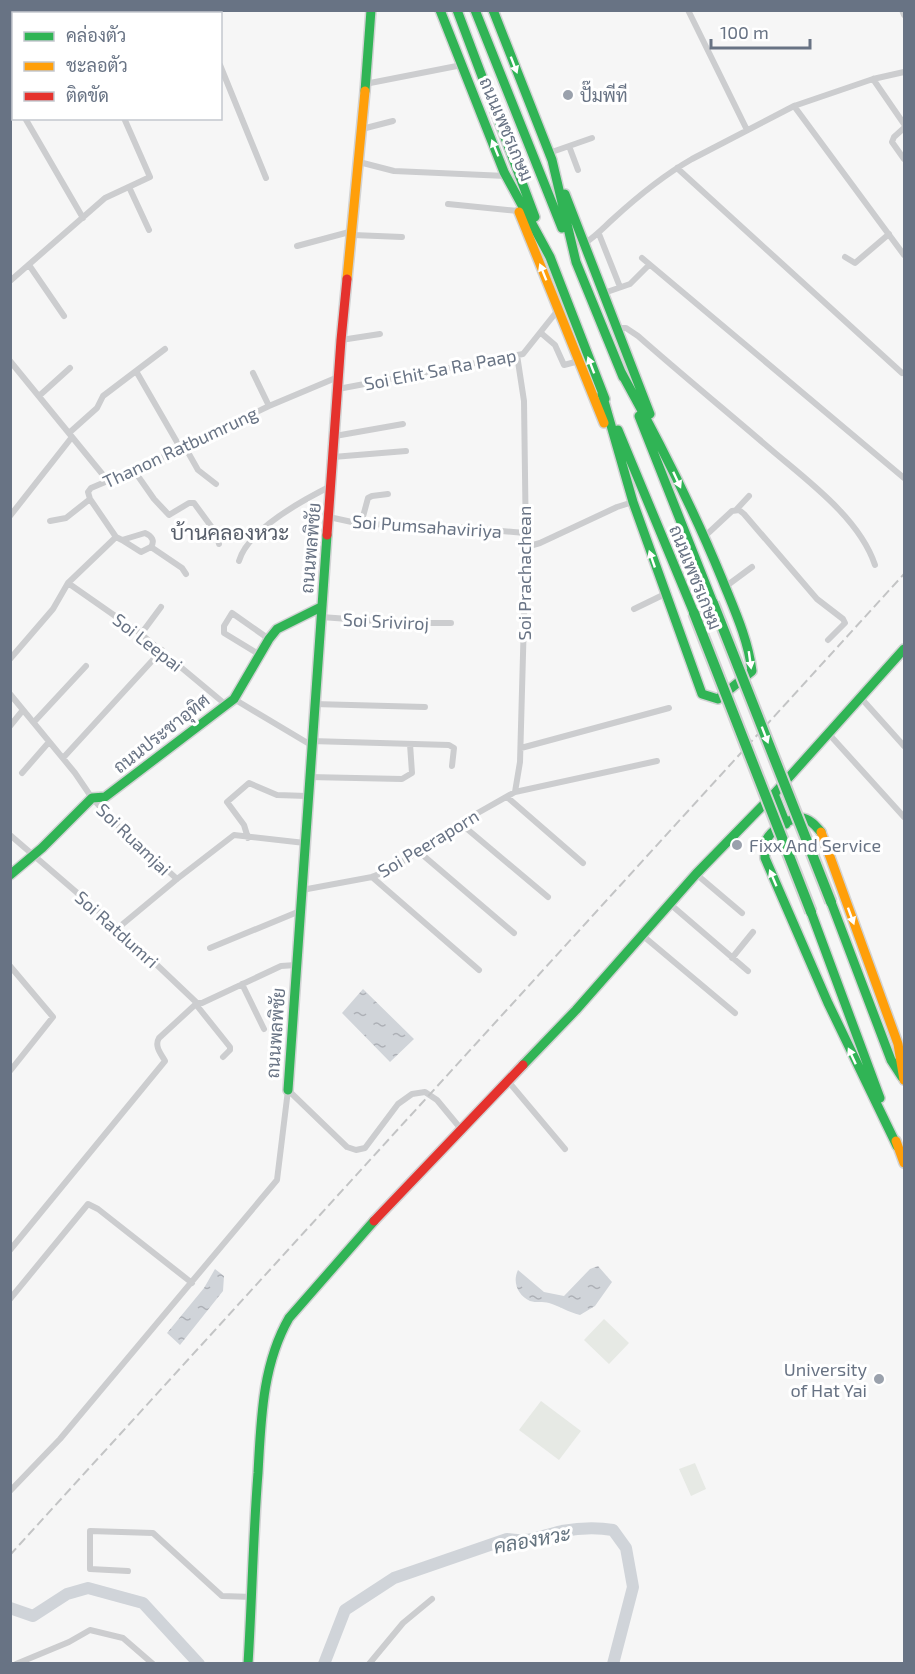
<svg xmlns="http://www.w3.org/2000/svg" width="915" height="1674" viewBox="0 0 915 1674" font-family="'Exo 2',Sarabun,sans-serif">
<defs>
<pattern id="water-ripples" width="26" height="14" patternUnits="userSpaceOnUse" patternTransform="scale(1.5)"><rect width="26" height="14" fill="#d0d4d9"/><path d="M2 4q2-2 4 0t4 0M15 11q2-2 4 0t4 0" fill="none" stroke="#adb0b6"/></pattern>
</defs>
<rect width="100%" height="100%" fill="#f6f6f6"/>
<!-- park -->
<path fill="#e6e9e4" d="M604,1319L629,1343L609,1364L584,1340Z
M541,1401L581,1431L559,1460L519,1430Z
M695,1463L706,1489L691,1496L679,1469Z"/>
<!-- water -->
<path fill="url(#water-ripples)" d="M363,989L414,1039L390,1062L342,1013Z
M598,1266L612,1282L595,1306L580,1315C568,1312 559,1306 549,1303C543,1301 536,1303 530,1301C518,1296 512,1282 518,1270L544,1292L564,1296L590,1269Z
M215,1269L224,1276L223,1291L180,1345L167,1333L204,1288Z"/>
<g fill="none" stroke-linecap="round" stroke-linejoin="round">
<!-- river -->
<path stroke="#d0d4d9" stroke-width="12" d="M10,1608L33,1616L67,1594L88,1588L143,1603L199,1664
M324,1664L345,1610L394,1578L507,1539C532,1543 539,1536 562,1531C579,1528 596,1527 613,1530L626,1548L633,1587L613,1664"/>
<!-- fast casing -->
<g stroke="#d2d3d4" stroke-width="12">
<path id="fast" d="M440,10L504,172L550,257L605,399
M457,10L535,217
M475,10L562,228
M493,10L552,160L576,262L623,377
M365,91L371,10
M565,194L650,414
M602,394L633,502L702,694L718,699L752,671C748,639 734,609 722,579C693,508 658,439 621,372
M639,416L713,603
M618,430L694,613
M774,794L786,824
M821,832C816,826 809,818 801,818C789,818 769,831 765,843C764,847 765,853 765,858L828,1003L897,1146
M10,875L42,848L92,798L105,797L234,699L269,639L277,629L321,607
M831,902L891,1060L902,1077
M811,912L880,1098
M523,1065L576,1010L696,874L774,794L904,649
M288,1090L327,535
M248,1664C252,1600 253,1536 258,1473C261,1420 262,1365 289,1318L374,1221"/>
</g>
<!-- slow casing -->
<g stroke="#d2d3d4" stroke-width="12">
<path id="slow" d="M519,212L604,423
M347,279L365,91
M821,832L898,1044L904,1080
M896,1141L904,1163"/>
</g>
<!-- jam casing -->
<g stroke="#d2d3d4" stroke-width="12">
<path id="jam" d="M327,535L341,340L347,279
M374,1221L523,1065"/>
</g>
<!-- street -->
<path stroke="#cccdcf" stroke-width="6" d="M73,10L74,14
M144,10L145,14
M198,10L200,14
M688,10L747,130
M902,10L904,15
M220,65L266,178
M873,79L904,124
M365,84L462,65
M794,106L904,255
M25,118L83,218
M904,128L894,137L892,142L904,159
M362,129L393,121
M569,146L578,170
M549,153L592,138
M359,162L394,171L506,176
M677,168L902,373
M129,187L149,230
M448,204L518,211
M599,234L620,287
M353,235L402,237
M585,243C596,236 604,227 613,219C637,197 664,175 692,159L794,106L873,79L904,72
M297,246L353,231
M845,257L855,263L889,234
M642,258L904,478
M29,265L64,316
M10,281L105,198L150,177L124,118
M604,293L630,284L649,265
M618,328H626L638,336C681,374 725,410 768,447C805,479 859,517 875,565
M541,333L555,345L564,365L579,361
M341,340L380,334
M10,361L108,481
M136,371L181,449
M253,373L269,406
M338,389L523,354L558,310
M39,396L70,368
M69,433L97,408L103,396L165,349
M335,436L403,424
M185,447L198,470L216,484
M333,457L406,451
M133,469L154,499L169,515L189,503H194L216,533L219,544
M736,510L749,496
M10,516L72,437
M329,517L361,524L445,526L525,533
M50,521L66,518L90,499
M361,524L368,498L372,496L388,494
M116,537L122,540L145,533C152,536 155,541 151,547L182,568L186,574
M704,537L732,511L739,510L744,514L817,599L843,619L845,623L828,640
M122,540L141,552L151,547
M526,547L540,543L617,507L633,502
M239,561C248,530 303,500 331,486
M68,583L141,634L225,704
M725,587L752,567
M634,609L665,594
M321,617L404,623H451
M141,634L161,607
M260,655L224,633V626L232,613L269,639
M10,659L53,609L68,583L116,537L90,499L88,492L91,488L155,461L269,406L338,377
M10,694L75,773L92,798L117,825L177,879
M861,698L904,746
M234,699L311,745
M314,704L425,707
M34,722L86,666
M10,726L23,710
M828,733L904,817
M311,741L449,745L454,748L452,766
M521,748L669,708
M63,758L162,650
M22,773L49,742
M309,777L402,779L412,773L410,744
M515,792L520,762L526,547L524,401L517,355
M507,797L583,863
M460,823L548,897
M10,835L118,928L197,1003L198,1007L230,1047V1050L223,1057
M248,838L244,825L227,802L249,783L277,795L307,796
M418,851L514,933
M696,874L742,913
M372,877L479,970
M302,890L372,877L393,868L460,823L515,792L657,761
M670,904L748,971
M118,928L177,879L234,835L305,843
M642,935L735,1013
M210,948L300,911
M732,958L753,932
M10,966L53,1017L10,1071
M242,984L264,1029
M507,1080L565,1149
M288,1090L347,1147L356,1150L365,1148L398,1104L412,1094L425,1092L437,1100L461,1129
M10,1250L165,1061C161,1054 154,1046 159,1038L197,1003H202L281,966L296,965
M10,1299L88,1204L98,1209L192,1283
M10,1491L60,1439L277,1180L288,1090
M128,1571L90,1569V1531L153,1533L222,1596L253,1597
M16,1664L69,1642L90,1630L123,1638L153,1664
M369,1664L403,1623L432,1599"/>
<!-- fast -->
<use href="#fast" stroke="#30b455" stroke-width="9"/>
<!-- slow -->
<use href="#slow" stroke="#ff9f0a" stroke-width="9"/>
<!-- jam -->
<use href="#jam" stroke="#e5322d" stroke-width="9"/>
<!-- rail -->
<path stroke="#c3c4c5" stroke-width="2" stroke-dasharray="9 4.5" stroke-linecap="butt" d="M10,1555L904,574"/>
<!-- fast-bridge casing -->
<g stroke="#d2d2d3" stroke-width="14" stroke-linecap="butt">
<path id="fast-bridge" d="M713,603L831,902
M694,613L811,912"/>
</g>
<!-- fast-bridge -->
<use href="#fast-bridge" stroke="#30b455" stroke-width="10"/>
</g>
<!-- one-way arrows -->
<defs><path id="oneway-solid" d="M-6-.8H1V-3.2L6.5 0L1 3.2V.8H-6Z" transform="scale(1.5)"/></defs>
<g fill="#fff">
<use href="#oneway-solid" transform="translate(514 65) rotate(69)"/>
<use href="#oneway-solid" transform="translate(495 148) rotate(-112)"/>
<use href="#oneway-solid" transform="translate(543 272) rotate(-112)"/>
<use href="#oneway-solid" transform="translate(591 365) rotate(-111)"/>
<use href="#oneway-solid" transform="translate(677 480) rotate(65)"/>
<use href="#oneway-solid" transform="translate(652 559) rotate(-109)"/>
<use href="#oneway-solid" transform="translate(750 660) rotate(82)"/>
<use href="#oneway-solid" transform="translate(765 735) rotate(69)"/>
<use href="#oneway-solid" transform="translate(773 878) rotate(-113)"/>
<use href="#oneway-solid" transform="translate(851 916) rotate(70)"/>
<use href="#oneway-solid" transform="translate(852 1056) rotate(-115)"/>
</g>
<!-- markers -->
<g fill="#9aa1ac" stroke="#fff" stroke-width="2">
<circle cx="568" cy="95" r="6"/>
<circle cx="737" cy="845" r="6"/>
<circle cx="879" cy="1379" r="6"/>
</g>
<g text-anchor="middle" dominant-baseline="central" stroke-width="6" stroke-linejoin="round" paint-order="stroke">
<!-- poi labels -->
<g font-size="18" fill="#687384" stroke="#fff" text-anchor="start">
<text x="580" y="95">ปั๊มพีที</text>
<text x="749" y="845">Fixx And Service</text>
<text x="867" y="1369" text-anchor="end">University<tspan x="867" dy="21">of Hat Yai</tspan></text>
</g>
<!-- street labels -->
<g font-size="18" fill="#687384" stroke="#fff">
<text transform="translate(507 129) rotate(67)">ถนนเพชรเกษม</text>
<text transform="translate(440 369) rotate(-11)">Soi Ehit Sa Ra Paap</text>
<text transform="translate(180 447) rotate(-25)">Thanon Ratbumrung</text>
<text transform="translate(427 526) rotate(4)">Soi Pumsahaviriya</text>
<text transform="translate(310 548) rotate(-85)">ถนนพลพิชัย</text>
<text transform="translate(524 573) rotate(-90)">Soi Prachachean</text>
<text transform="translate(696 577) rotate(68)">ถนนเพชรเกษม</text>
<text transform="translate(386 621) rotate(3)">Soi Sriviroj</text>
<text transform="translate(148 642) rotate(38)">Soi Leepai</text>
<text transform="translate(161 733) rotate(-38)">ถนนประชาอุทิศ</text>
<text transform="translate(134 839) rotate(44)">Soi Ruamjai</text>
<text transform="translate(428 843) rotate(-31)">Soi Peeraporn</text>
<text transform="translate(117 929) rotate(42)">Soi Ratdumri</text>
<text transform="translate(275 1033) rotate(-86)">ถนนพลพิชัย</text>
</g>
<!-- water labels -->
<g font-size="20" font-style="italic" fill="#64737f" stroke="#fff">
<text transform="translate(532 1539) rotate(-10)">คลองหวะ</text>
</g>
<!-- quarter labels -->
<g font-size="21" fill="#565d69" stroke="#fff">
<text x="230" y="531">บ้านคลองหวะ</text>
</g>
</g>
<!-- border -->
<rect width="915" height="1674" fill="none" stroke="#687384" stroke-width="24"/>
<!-- legend -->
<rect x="12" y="12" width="210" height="108" fill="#ffffff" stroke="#c3c7ce" stroke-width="1.5"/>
<rect x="24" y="32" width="30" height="9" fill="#30b455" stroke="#c3c7ce" stroke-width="1.5"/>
<text x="66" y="42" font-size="18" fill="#687384">คล่องตัว</text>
<rect x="24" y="62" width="30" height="9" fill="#ff9f0a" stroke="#c3c7ce" stroke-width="1.5"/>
<text x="66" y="72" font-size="18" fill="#687384">ชะลอตัว</text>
<rect x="24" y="92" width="30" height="9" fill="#e5322d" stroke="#c3c7ce" stroke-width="1.5"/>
<text x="66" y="102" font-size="18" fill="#687384">ติดขัด</text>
<!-- scale -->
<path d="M711 39v9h99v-9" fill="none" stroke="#687384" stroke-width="3"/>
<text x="720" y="39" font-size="18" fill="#687384" stroke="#ffffff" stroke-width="4.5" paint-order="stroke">100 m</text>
</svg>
